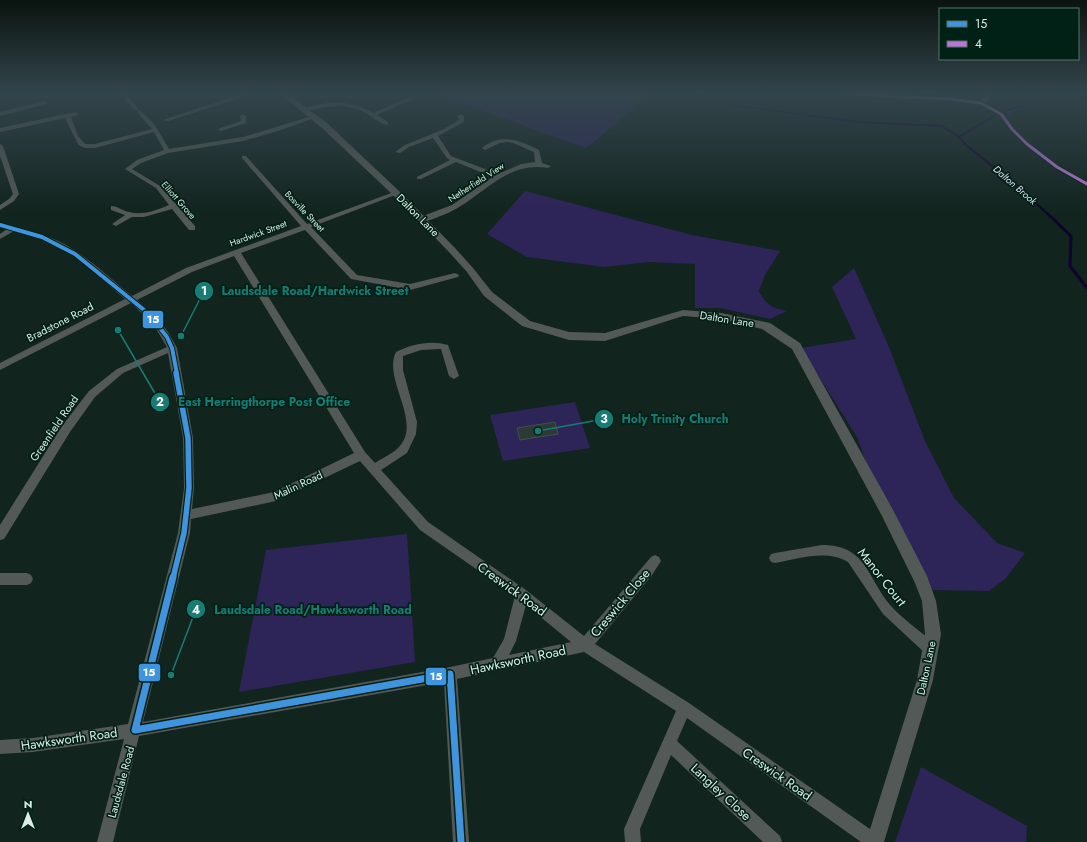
<svg xmlns="http://www.w3.org/2000/svg" width="1087" height="842" viewBox="0 0 1087 842" font-family="Jost,sans-serif">
<rect width="100%" height="100%" fill="#12241e"/>
<!-- green -->
<path fill="#2d2458" d="M440,94H652L586,148L450,99Z
M1043,94H1052L1046,100L1013,111L1010,117L1003,110L1038,100Z
M525,191L692,235L780,251L765,275L759,291C766,305 772,308 787,311L770,319L720,308H695V264L648,262L604,267L527,257L487,234Z
M854,268L889,347L925,441L954,498L997,543L1025,553L1006,578L989,591L932,590L864,457L857,437L801,348L856,339L832,287Z
M575,402L590,448L503,461L490,415Z
M407,534L415,662L239,692L266,550Z
M921,767L1027,826L1026,842H895Z"/>
<g fill="none" stroke-linecap="round" stroke-linejoin="round">
<!-- stream-far1 -->
<path stroke="#0f042e" stroke-width="2" d="M688,94L725,104L859,122L942,126L959,137L966,145L1016,185L1050,216
M1003,111L1039,102L1048,94
M959,137L994,116"/>
<!-- stream -->
<path stroke="#0f042e" stroke-width="3" d="M1049,215L1071,236L1070,266L1087,288"/>
</g>
<!-- building -->
<path fill="#2c3a35" stroke="#41504b" d="M555,422L558,434L520,440L517,428Z"/>
<g fill="none" stroke-linecap="round" stroke-linejoin="round">
<!-- minor -->
<path fill="#535956" fill-rule="evenodd" d="M120,94H126L138,108V110H134Z
M242,94H252L168,121L163,120Z
M839,94C886,94 933,95 980,101L987,94H994L985,103L1003,113L1014,128L1029,143L1059,166L1087,181V186L1055,168L1025,145L1010,130L999,115L980,105L951,101L842,96Z
M415,95L420,96L377,115L388,122V124L386,125C377,122 370,115 362,111C342,102 324,107 304,112L301,110C305,107 311,107 316,105C337,100 354,102 373,113Z
M45,101L47,102V104L0,116V112Z
M140,110L155,125L169,149L243,137L312,116L317,117L281,130L243,141L168,153L141,163L132,169L160,186L195,226V230H189L172,209L144,217H132L116,226L112,224L125,215L111,210V206C118,206 123,211 129,212C143,216 157,210 169,205L156,188L125,169L137,160L164,150L154,132L95,148C89,148 83,149 78,144L65,118L0,132V128L75,112L78,114L77,115L71,117L78,136L85,144H95L152,129L137,112Z
M243,114L246,116V123L221,131L218,129L241,121L240,116Z
M461,114L464,116V122L438,136L451,156L498,174L521,164L535,162L534,152L513,143L507,142L500,143L485,150L482,148C501,132 520,141 539,150L542,163L551,166L548,168C502,160 479,204 438,217C433,219 426,222 420,221V217L452,205L493,177L456,162L421,179H417V177L450,160L447,158L433,138L409,147L400,153L395,152L405,145L444,129L459,120L458,116Z
M0,144L3,146L19,194L14,201L0,210V205L9,199L13,194L0,156Z
M242,156H246L307,224L394,192H398V194L311,227L357,275L410,284L455,273L459,275L458,277L410,290L351,279L305,230L241,253L365,452L375,463C382,458 392,454 398,448C424,423 382,379 396,352C412,344 430,340 448,345L459,376L454,379L449,376L441,349L421,350L403,356V370L417,422L416,434L407,453L381,470L428,522L526,590L584,636L651,557L655,555L659,557L661,561L652,575L595,644L689,703L880,836L882,842H861L687,718L677,741L780,836L782,842H763L671,755L640,829L641,842H625L624,829L676,711L584,652L457,679L469,842H453L444,682L139,736L113,842H97L124,739L33,752L0,754V740L33,738L128,724L178,533L184,488L183,438L168,353L123,373L95,397L70,432L4,539L0,540V525L62,426L89,391L117,369L167,347L153,324L131,303L0,370V363L125,299C104,282 83,260 59,247C44,240 30,236 14,231L0,239V234L7,229L0,227V223C22,228 46,234 66,245C90,259 111,279 132,296L186,268L301,226L242,158ZM234,256L354,453L274,492L192,509L194,488L193,438L177,348L168,332L159,320L137,300L192,272ZM360,461L420,530L515,596L504,639L493,658L450,667L143,722L190,533L191,519L276,501ZM526,605L571,642L509,655L516,641Z
M822,545C867,545 867,578 891,606C904,620 921,632 936,644L938,649L936,654L931,656L926,654L883,614L848,562C826,549 798,559 775,563L771,562L769,558L771,554L775,553Z
M0,573H27L31,575L33,579L31,583L27,585H0Z"/>
<!-- tertiary -->
<path fill="#535956" fill-rule="evenodd" d="M280,94H288L327,123L399,191L455,248L473,268L492,292L530,321L569,332L605,333L683,310L721,313L770,323L800,343L892,508L927,576L936,601L941,634L933,680L884,842H866L917,680L925,634L922,601L915,583L882,516L792,349L762,329L721,319L683,316L605,341L569,340L522,326L484,296L467,272L449,252L393,195L321,127Z"/>
<!-- bus-1-far2 casing -->
<g stroke="#022116" stroke-width="6">
<path id="bus-1-far2" d="M0,225L42,237L75,254L149,314L167,337L172,348L177,374"/>
</g>
<!-- bus-1-far1 casing -->
<g stroke="#022116" stroke-width="8">
<path id="bus-1-far1" d="M173,578L184,533L189,488L188,438L176,373"/>
</g>
<!-- bus-1 casing -->
<g stroke="#022116" stroke-width="10">
<path id="bus-1" d="M173,577L135,730L450,674L461,842"/>
</g>
<!-- bus-2 casing -->
<g stroke="#022116" stroke-width="5">
<path id="bus-2" d="M849,94L951,99L981,103L1001,114L1012,129L1027,144L1057,167L1087,184"/>
</g>
<!-- bus-1-far2 -->
<use href="#bus-1-far2" stroke="#4094de" stroke-width="4"/>
<!-- bus-1-far1 -->
<use href="#bus-1-far1" stroke="#4094de" stroke-width="5.5"/>
<!-- bus-1 -->
<use href="#bus-1" stroke="#4094de" stroke-width="7"/>
<!-- bus-2 -->
<use href="#bus-2" stroke="#ba77d6" stroke-width="3"/>
</g>
<!-- sky -->
<linearGradient id="sky" x2="0" y2="1"><stop stop-color="#0a1410"/><stop offset="0.44" stop-color="#33454c"/><stop offset="1" stop-color="#33454c" stop-opacity="0"/></linearGradient>
<rect width="1087" height="212" fill="url(#sky)"/>
<g text-anchor="middle" dominant-baseline="central" stroke-width="3.5" stroke-linejoin="round" paint-order="stroke">
<!-- far-street labels -->
<g font-size="9" fill="#dbede5" stroke="#022116">
<text transform="translate(476 182) rotate(-33)">Netherfield View</text>
<text transform="translate(179 200) rotate(49)">Elliott Grove</text>
<text transform="translate(305 211) rotate(46)">Bosville Street</text>
<text transform="translate(258 233) rotate(-20)">Hardwick Street</text>
</g>
<!-- far-water labels -->
<g font-size="10" font-style="italic" fill="#dfdef2" stroke="#022116">
<text transform="translate(1015 185) rotate(41)">Dalton Brook</text>
</g>
<!-- street labels -->
<g font-size="11" fill="#dbede5" stroke="#022116">
<text transform="translate(418 215) rotate(45)">Dalton Lane</text>
<text transform="translate(727 319) rotate(9)">Dalton Lane</text>
<text transform="translate(60 322) rotate(-27)">Bradstone Road</text>
<text transform="translate(54 428) rotate(-56)">Greenfield Road</text>
<text transform="translate(298 485) rotate(-25)">Malin Road</text>
<text transform="translate(926 668) rotate(-78)">Dalton Lane</text>
<text transform="translate(121 782) rotate(-75)">Laudsdale Road</text>
</g>
<!-- near-street labels -->
<g font-size="13" fill="#dbede5" stroke="#022116">
<text transform="translate(882 577) rotate(52)">Manor Court</text>
<text transform="translate(512 589) rotate(36)">Creswick Road</text>
<text transform="translate(620 603) rotate(-50)">Creswick Close</text>
<text transform="translate(518 660) rotate(-12)">Hawksworth Road</text>
<text transform="translate(69 739) rotate(-8)">Hawksworth Road</text>
<text transform="translate(777 774) rotate(35)">Creswick Road</text>
<text transform="translate(721 792) rotate(43)">Langley Close</text>
</g>
</g>
<!-- callouts -->
<path fill="none" stroke="#197c74" stroke-width="1.5" d="M181 336L204 291M118 330L160 402M538 431L604 419M171 675L196 609"/>
<g fill="#197c74" stroke="#022116" stroke-width="1.5">
<circle cx="181" cy="336" r="4"/>
<circle cx="118" cy="330" r="4"/>
<circle cx="538" cy="431" r="4"/>
<circle cx="171" cy="675" r="4"/>
<circle cx="204" cy="291" r="10"/>
<circle cx="160" cy="402" r="10"/>
<circle cx="604" cy="419" r="10"/>
<circle cx="196" cy="609" r="10"/>
</g>
<g font-size="12" text-anchor="middle" font-weight="bold" fill="#fff">
<text x="204" y="295">1</text>
<text x="160" y="406">2</text>
<text x="604" y="423">3</text>
<text x="196" y="614">4</text>
</g>
<g font-size="12" text-anchor="middle" font-weight="bold" fill="#197c74" stroke="#022116" stroke-width="3.5" stroke-linejoin="round" paint-order="stroke">
<text x="315" y="295">Laudsdale Road/Hardwick Street</text>
<text x="264" y="406">East Herringthorpe Post Office</text>
<text x="675" y="423">Holy Trinity Church</text>
<text x="313" y="614">Laudsdale Road/Hawksworth Road</text>
</g>
<g stroke="#022116" stroke-width="1.5">
<rect x="142" y="310" width="22" height="19" rx="4" fill="#4094de"/>
<rect x="138" y="663" width="23" height="19" rx="4" fill="#4094de"/>
<rect x="425" y="667" width="22" height="19" rx="4" fill="#4094de"/>
</g>
<g font-size="11" text-anchor="middle" font-weight="bold" fill="#fff">
<text x="153" y="323">15</text>
<text x="149" y="676">15</text>
<text x="436" y="680">15</text>
</g>
<!-- legend -->
<rect x="939" y="8" width="140" height="52" fill="#022116" stroke="#597369"/>
<rect x="947" y="21" width="20" height="6" fill="#4094de" stroke="#597369"/>
<text x="975" y="28" font-size="12" fill="#dbede5">15</text>
<rect x="947" y="41" width="20" height="6" fill="#ba77d6" stroke="#597369"/>
<text x="975" y="48" font-size="12" fill="#dbede5">4</text>
<!-- north arrow -->
<g transform="translate(28 814)" stroke="#022116" stroke-width="3" paint-order="stroke">
<path d="M0-3L7 15L0 10L-7 15Z" fill="#dbede5"/>
<text y="-6" font-size="11" font-weight="bold" text-anchor="middle" fill="#dbede5">N</text>
</g>
</svg>
